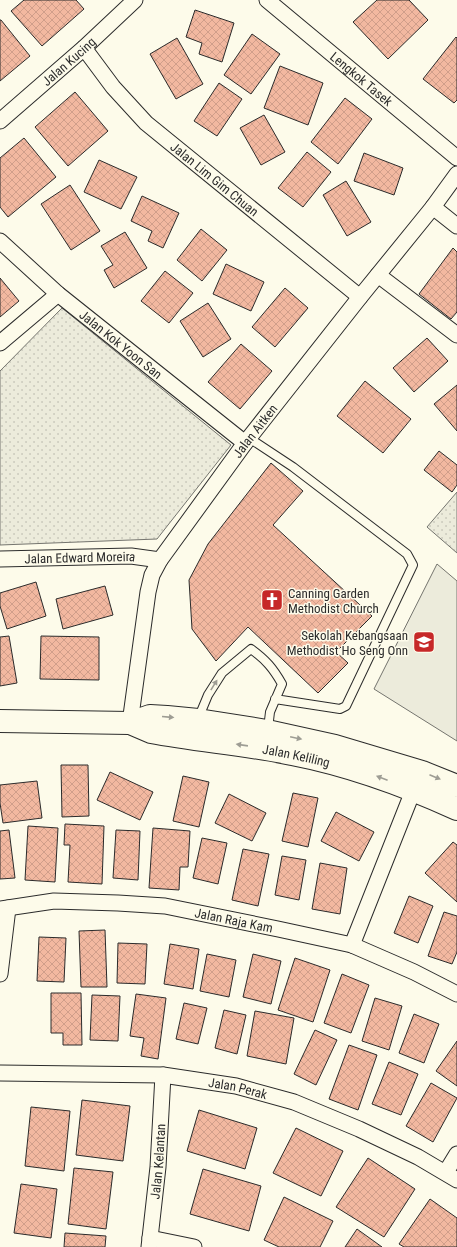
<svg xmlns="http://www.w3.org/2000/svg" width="457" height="1247" viewBox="0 0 457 1247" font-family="'Roboto Condensed',sans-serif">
<defs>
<pattern id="grass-dots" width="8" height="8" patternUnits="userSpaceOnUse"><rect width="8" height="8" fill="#ecebdb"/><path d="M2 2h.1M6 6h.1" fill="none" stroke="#cbcabc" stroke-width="1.8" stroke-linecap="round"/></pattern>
<pattern id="building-cross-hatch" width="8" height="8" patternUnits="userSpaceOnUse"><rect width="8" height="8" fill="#f2b8a0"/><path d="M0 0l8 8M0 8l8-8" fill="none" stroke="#d09e8a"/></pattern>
</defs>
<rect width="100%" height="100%" fill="#fdfbea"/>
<!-- grass -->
<path fill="url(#grass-dots)" stroke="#74746e" d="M62,308L231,445L157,539L0,545V371Z
M457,492V553L427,527Z"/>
<!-- garden -->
<path fill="#ecebdb" stroke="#74746e" d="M437,564L457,581V741L374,689Z"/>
<!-- building -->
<path fill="url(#building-cross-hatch)" stroke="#2b2b2b" d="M24,0H76L84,9L42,46L11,11Z
M377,0H409L428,20L388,59L353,22Z
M195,10L234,23L222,62L199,54L202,43L186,37Z
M0,20H1L30,56L0,81Z
M252,34L280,54L251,94L224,75Z
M456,37L457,38V100L454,103L423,79Z
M177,38L203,84L176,99L150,54Z
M280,66L323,83L308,125L264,108Z
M219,83L242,99L217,136L194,121Z
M75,92L108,131L68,166L35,127Z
M345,98L372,119L338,164L311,142Z
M264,115L285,152L261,165L240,128Z
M24,138L56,177L8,217L0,207V158Z
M307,152L331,172L303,207L278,188Z
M364,153L403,168L394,195L354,181Z
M99,160L137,177L121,209L84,192Z
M346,181L371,222L347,236L323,195Z
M70,185L100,231L71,250L41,204Z
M142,196L179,213L163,248L148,241L152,231L131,221Z
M201,229L227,250L202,281L177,260Z
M125,232L147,268L114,288L104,270L113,265L101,246Z
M453,248L457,252V312L451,319L419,294Z
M226,264L264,282L251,311L213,294Z
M165,271L193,293L169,323L141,301Z
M0,278L19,301L0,317Z
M285,288L308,308L275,347L252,327Z
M208,303L231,339L203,357L180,321Z
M427,338L448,361L414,392L393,368Z
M241,344L272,371L240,409L208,382Z
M365,381L411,419L383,453L337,416Z
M457,385V431L434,404Z
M439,451L457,465V485L452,492L424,470Z
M271,463L303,491L273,525L372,616L336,652L348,663L318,693L248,627L216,661L192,629L189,580L208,544Z
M36,582L46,616L7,629L0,606V593Z
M105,586L113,615L63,629L56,599Z
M9,636L17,683L0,686V637Z
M41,636L99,637V680L40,679Z
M61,765H88L89,816L62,817Z
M110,772L153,792L140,820L97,800Z
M183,776L209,782L199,827L173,821Z
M37,781L42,818L3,823L0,803V785Z
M293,793L318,798L308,847L282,841Z
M229,794L266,813L252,841L215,823Z
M336,812L374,832L359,861L321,841Z
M65,824L104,826L102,884L68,882L70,845H64Z
M28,826L58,828L55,882L25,880Z
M153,828L190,831L188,867H180L179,890L149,888Z
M9,830L15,878L0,879V831Z
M116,830L140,831L138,880L113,878Z
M202,838L227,843L218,884L193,878Z
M453,842L457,845V902L425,873Z
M243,849L269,854L258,906L232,900Z
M282,856L306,860L299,900L275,895Z
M320,863L347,868L340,914L312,909Z
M409,896L433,906L418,943L394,933Z
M444,912L457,916V952L452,964L428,956Z
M105,930L107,987H81L79,931Z
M39,937L66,938L64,982L37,981Z
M118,943L147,944L145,984L117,983Z
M170,944L199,949L193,989L164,984Z
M207,954L236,960L229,997L200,991Z
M253,954L281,961L271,1004L243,997Z
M295,958L330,970L313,1022L278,1010Z
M342,974L369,985L351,1033L324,1023Z
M51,993H81L82,1045H63V1033H51Z
M136,994L166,998L158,1059L141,1056L144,1038L130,1036Z
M92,995L120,996L118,1041L90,1040Z
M375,998L402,1006L389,1050L362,1041Z
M184,1003L207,1008L198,1044L176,1039Z
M224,1010L246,1015L237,1054L215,1048Z
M255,1011L294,1018L286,1064L247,1056Z
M414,1014L439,1024L424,1063L399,1053Z
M315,1030L337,1040L316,1085L294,1074Z
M457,1041V1086L436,1071Z
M349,1045L377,1055L358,1110L329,1099Z
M389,1062L418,1074L401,1115L372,1104Z
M431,1083L457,1098L433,1142L406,1126Z
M82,1100L130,1106L123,1161L76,1155Z
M31,1107L70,1111L64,1171L25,1166Z
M199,1110L257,1128L245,1169L187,1151Z
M296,1128L343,1151L321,1196L273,1173Z
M368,1158L415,1189L384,1237L336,1207Z
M74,1168L113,1172L106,1229L68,1224Z
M203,1169L261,1186L249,1231L190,1214Z
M21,1184L57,1189L51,1238L14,1233Z
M284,1197L333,1221L320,1247H279L264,1240Z
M430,1199L457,1218V1247H404L399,1244Z
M357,1229L382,1247H345Z
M65,1233L106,1236L105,1247H64Z"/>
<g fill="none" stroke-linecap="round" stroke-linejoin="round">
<!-- service casing -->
<g stroke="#2b2b2b" stroke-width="10">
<path id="service" d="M249,438L293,467L407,554L413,565L346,706L340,709L275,699
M198,719L208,695L222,673L251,649C266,660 273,668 282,684L270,712L268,729"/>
</g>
<!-- minor casing -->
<g stroke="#2b2b2b" stroke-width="17">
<g id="minor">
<path id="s1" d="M267,0L457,158"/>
<path id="s2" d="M84,48L113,87L146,123L360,297"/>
<path id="s3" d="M0,121L84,48L135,0"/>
<path d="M433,207L457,226"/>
<path id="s4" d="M0,241L58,294L245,443"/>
<path d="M378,275L457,335"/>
<path d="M0,343L58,294"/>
<path id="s5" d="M0,559L131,556L160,560"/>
<path id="s6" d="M130,723L148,592L152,575L160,560L245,443L360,297L433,207L457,174"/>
<path id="s7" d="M0,909L54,901L118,903L165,906L278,929L352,945L414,972L457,994"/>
<path d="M352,945L413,791"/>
<path d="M0,974L8,908"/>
<path id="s8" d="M0,1073L163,1075L236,1086L294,1102L359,1129L418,1157L457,1180"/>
<path d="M446,1172L457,1154"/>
<path d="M150,1238L194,1247"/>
<path id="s9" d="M149,1247L158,1167L163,1075"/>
</g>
</g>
<!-- secondary casing -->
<g stroke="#2b2b2b" stroke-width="24">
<g id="secondary">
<path d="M0,721L130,723L150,716L167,717L198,720L267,731L335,746L422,772L457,786"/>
<path id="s10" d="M130,723L151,732C198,741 246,744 292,754C349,765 404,785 457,809"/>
</g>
</g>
<!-- service -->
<use href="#service" stroke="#fdfbea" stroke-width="8"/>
<!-- minor -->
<use href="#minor" stroke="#fdfbea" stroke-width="15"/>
<!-- secondary -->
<use href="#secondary" stroke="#fdfbea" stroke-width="22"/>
</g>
<!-- one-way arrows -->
<defs><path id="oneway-solid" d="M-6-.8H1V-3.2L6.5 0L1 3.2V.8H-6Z"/></defs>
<g fill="#9e9d94">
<use href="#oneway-solid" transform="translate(214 685) rotate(-58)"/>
<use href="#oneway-solid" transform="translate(168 717) rotate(5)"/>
<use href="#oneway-solid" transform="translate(296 738) rotate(12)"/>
<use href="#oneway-solid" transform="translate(242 745) rotate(-172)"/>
<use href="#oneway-solid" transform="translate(435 777) rotate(23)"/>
<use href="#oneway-solid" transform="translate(382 778) rotate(-159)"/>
</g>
<!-- icons -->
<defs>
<g id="church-square" transform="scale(1.15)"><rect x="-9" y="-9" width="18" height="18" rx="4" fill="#c62828" stroke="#fdfbea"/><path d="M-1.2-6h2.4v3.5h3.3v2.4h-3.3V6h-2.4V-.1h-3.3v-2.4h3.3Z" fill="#fff"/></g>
<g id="school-square" transform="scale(1.15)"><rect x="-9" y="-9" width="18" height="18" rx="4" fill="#c62828" stroke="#fdfbea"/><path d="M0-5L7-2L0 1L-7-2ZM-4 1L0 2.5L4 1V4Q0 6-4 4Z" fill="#fff"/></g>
</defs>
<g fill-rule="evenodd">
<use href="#church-square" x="272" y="600"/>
<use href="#school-square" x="424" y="642"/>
</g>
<g text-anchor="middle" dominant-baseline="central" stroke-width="3" stroke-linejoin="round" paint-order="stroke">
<!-- street labels -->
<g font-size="13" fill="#2b2b2b" stroke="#fdfbea">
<text stroke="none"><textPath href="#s3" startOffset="91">Jalan Kucing</textPath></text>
<text stroke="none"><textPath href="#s1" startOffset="123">Lengkok Tasek</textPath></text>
<text stroke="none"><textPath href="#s2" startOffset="186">Jalan Lim Gim Chuan</textPath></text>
<text stroke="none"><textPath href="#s4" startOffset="159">Jalan Kok Yoon San</textPath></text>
<text stroke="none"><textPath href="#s6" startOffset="327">Jalan Aitken</textPath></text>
<text stroke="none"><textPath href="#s5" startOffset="80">Jalan Edward Moreira</textPath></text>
<text stroke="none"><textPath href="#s10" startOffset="170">Jalan Keliling</textPath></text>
<text stroke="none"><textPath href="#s7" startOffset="236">Jalan Raja Kam</textPath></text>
<text stroke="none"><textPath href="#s8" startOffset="239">Jalan Perak</textPath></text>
<text stroke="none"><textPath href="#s9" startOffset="86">Jalan Kelantan</textPath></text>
</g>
<!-- poi labels -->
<g font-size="13" fill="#2b2b2b" stroke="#fdfbea" text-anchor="start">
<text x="288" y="593">Canning Garden<tspan x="288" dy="15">Methodist Church</tspan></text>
<text x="408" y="635" text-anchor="end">Sekolah Kebangsaan<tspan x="408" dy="15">Methodist Ho Seng Onn</tspan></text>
</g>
</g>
</svg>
